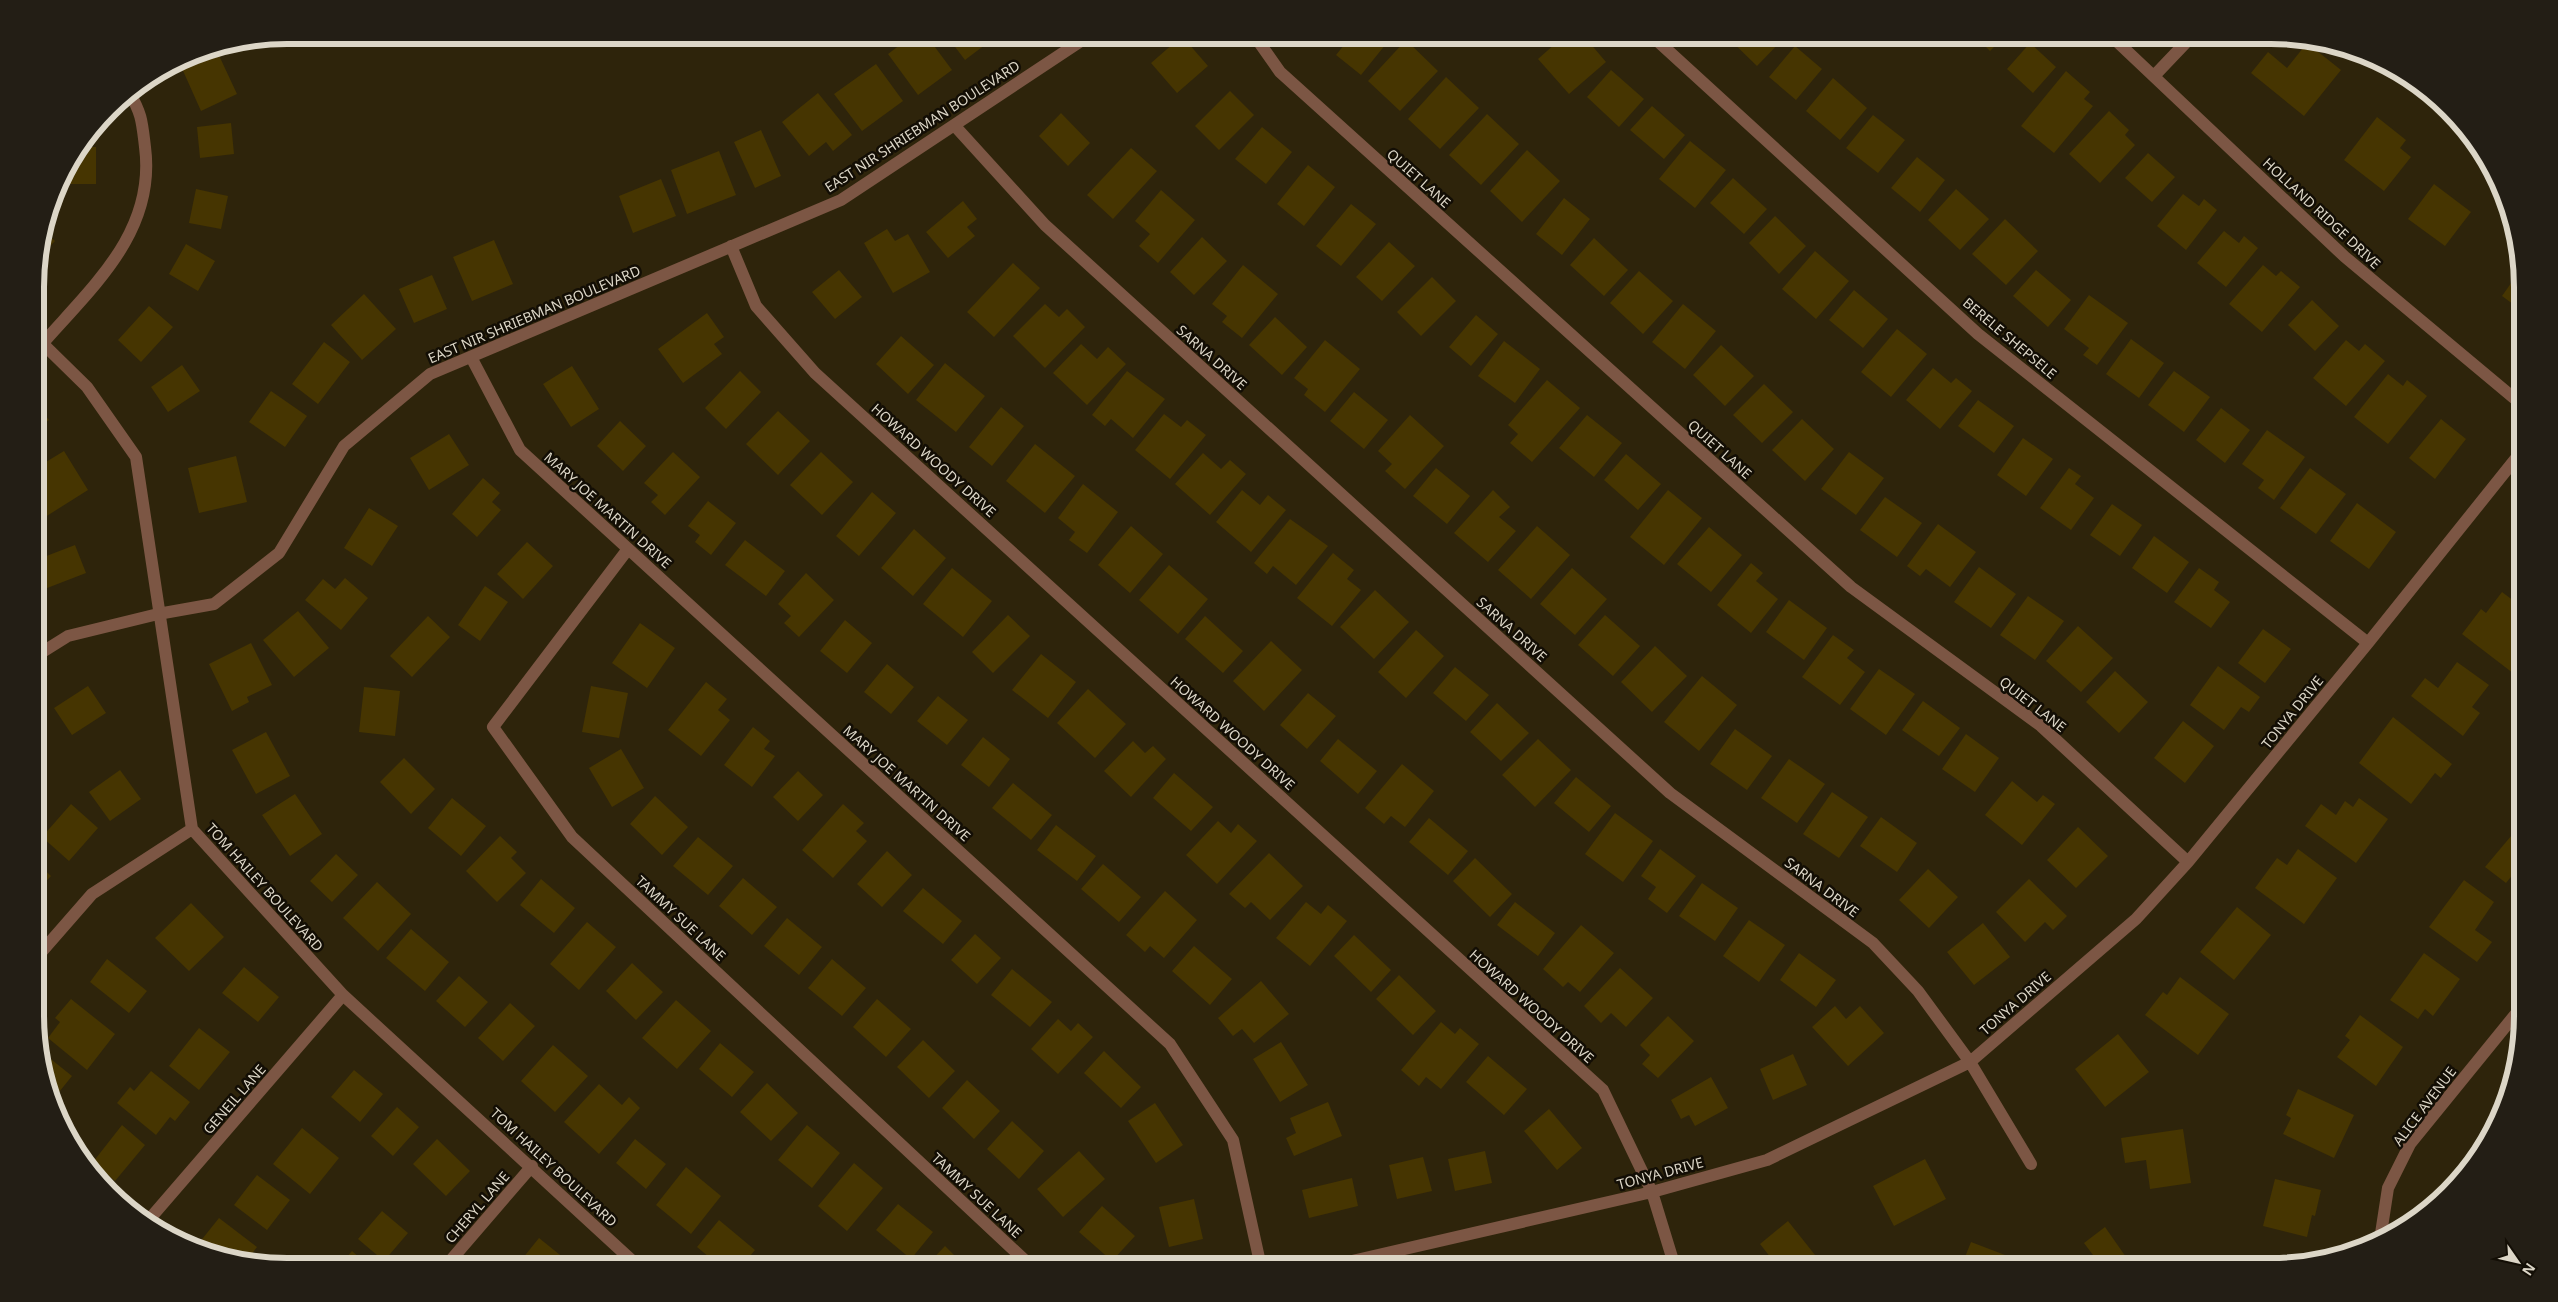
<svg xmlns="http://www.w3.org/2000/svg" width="2558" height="1302" viewBox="0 0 2558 1302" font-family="'Noto Sans',sans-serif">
<rect width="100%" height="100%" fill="#2e240b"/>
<!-- building -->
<path fill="#463501" d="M913,35H926L952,70L918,95L888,54Z
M946,35H998L965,60Z
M1352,35H1386L1390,39L1361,75L1336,55Z
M1565,35H1583L1606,62L1569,94L1538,59Z
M1725,35H1787L1757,66Z
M1974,35H2006L1990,51Z
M1182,36L1208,66L1177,93L1151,63Z
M1406,40L1438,71L1400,111L1368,81Z
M2030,43L2056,67L2033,93L2007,69Z
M2307,43L2341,70L2304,116L2251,73L2268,52L2287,68Z
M1795,46L1822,69L1796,100L1769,77Z
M216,49L237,94L201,111L180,64Z
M876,64L903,101L862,131L834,94Z
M1611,70L1644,99L1619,127L1587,97Z
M2066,71L2090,92L2084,99L2093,106L2054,153L2021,126Z
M1446,77L1479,108L1440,149L1408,119Z
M1833,78L1867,108L1840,140L1806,111Z
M1230,91L1254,115L1219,150L1195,126Z
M818,93L852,135L833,151L826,142L809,156L782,122Z
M1652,106L1685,135L1664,159L1630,130Z
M2109,111L2129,130L2125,135L2135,145L2100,183L2069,154Z
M1061,113L1090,143L1068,166L1039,136Z
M1487,114L1519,144L1481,185L1449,155Z
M1873,115L1905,140L1878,173L1846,148Z
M2377,117L2406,140L2400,148L2411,157L2384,191L2344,160Z
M231,123L234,154L200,158L197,127Z
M1262,127L1292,152L1266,184L1235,159Z
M761,130L781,176L755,188L734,142Z
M1690,141L1726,170L1695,208L1659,179Z
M83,147H96V184H61V175Z
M1131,148L1157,171L1113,219L1087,195Z
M1527,150L1560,181L1522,222L1490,191Z
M719,151L736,195L687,214L671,170Z
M2148,153L2175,177L2152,202L2125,178Z
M1917,157L1945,180L1920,212L1891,188Z
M1308,165L1335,187L1304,226L1277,204Z
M1733,178L1767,209L1744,234L1710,203Z
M661,179L676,216L633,233L619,196Z
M2434,184L2471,212L2445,246L2408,219Z
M196,189L228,196L221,229L189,223Z
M1956,189L1989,219L1960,250L1928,220Z
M1161,190L1195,220L1158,263L1139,246L1150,234L1135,221Z
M2183,194L2199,206L2204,199L2217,210L2186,250L2157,226Z
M1564,198L1590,219L1562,255L1536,234Z
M963,201L977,219L967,227L975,236L948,258L926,232Z
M1351,204L1376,224L1341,266L1316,246Z
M1775,216L1806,246L1779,274L1749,243Z
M2005,219L2038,251L2006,285L1972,254Z
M887,229L895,241L908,234L930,272L893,293L864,243Z
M2224,231L2239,243L2244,236L2258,248L2226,287L2197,263Z
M46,233L55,241L39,258L45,235Z
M1202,237L1227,261L1194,295L1170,272Z
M1594,238L1628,270L1604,296L1570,265Z
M494,240L513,284L472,301L453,257Z
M1389,242L1415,266L1382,301L1356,277Z
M186,244L215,261L198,291L169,274Z
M1815,251L1849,281L1816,319L1782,289Z
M1013,263L1040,288L994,337L967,312Z
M1243,265L1278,294L1242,338L1222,322L1227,316L1212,304Z
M2263,265L2276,276L2281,271L2300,287L2262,332L2229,304Z
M2521,269V310L2502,296Z
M839,270L862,297L835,319L812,292Z
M2036,270L2071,300L2048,327L2013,296Z
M1639,271L1673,301L1643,334L1610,303Z
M432,275L447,309L414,323L399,289Z
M1432,277L1456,301L1421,336L1397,312Z
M1854,290L1888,319L1863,348L1829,320Z
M364,294L396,329L362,360L331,325Z
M2089,295L2128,323L2097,365L2083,355L2089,348L2064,329Z
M2312,300L2339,326L2315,351L2288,325Z
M1045,304L1059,317L1067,309L1085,327L1045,368L1013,336Z
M1683,304L1716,331L1685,369L1652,342Z
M149,306L173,327L141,362L118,340Z
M707,313L724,337L714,344L722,354L683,383L658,349Z
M1476,315L1498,334L1471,366L1449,347Z
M1275,317L1307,347L1282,375L1249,345Z
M1897,329L1927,354L1891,397L1861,372Z
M901,336L934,365L908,394L876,364Z
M2131,339L2164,363L2139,398L2106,374Z
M1325,340L1360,369L1325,412L1304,395L1308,389L1294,378Z
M2346,340L2359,351L2365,344L2385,361L2346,406L2313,378Z
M1504,341L1540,369L1515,403L1478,376Z
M324,342L350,362L318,404L292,384Z
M1081,344L1097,359L1108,347L1126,364L1087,405L1053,373Z
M1721,345L1754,376L1725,406L1693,375Z
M945,363L985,396L956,432L916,400Z
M182,365L200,391L168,412L151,387Z
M572,366L599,409L571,427L543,384Z
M1933,368L1951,383L1956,378L1972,391L1940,429L1906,400Z
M740,371L761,392L726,429L705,408Z
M1127,371L1165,399L1133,438L1111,419L1105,426L1092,415Z
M2174,371L2210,397L2184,432L2148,405Z
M2388,374L2403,386L2407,380L2427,396L2388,444L2354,417Z
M1547,380L1580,408L1532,462L1510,443L1518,434L1508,425Z
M1764,384L1793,412L1762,443L1733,415Z
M271,391L307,416L285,447L249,422Z
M1354,392L1388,420L1364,449L1330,421Z
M1978,400L2014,426L1994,453L1958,426Z
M36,404L49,420L37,429L47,441L36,449Z
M1001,407L1024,426L992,466L969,447Z
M2221,408L2250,430L2225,463L2196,440Z
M778,411L810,441L778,475L746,444Z
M1164,414L1181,427L1187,420L1206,435L1170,479L1135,450Z
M1410,415L1444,446L1405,489L1385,471L1392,464L1378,451Z
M1587,415L1622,443L1594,477L1559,448Z
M1802,419L1834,449L1805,481L1772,450Z
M2441,419L2466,439L2435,479L2409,458Z
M620,421L646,446L623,471L597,446Z
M2267,430L2305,457L2274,500L2258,488L2264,480L2242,464Z
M449,434L469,465L429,490L410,458Z
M2023,438L2053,459L2026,496L1997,475Z
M1035,444L1075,476L1045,513L1006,481Z
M64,451L88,490L42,519L36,509V468Z
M673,452L700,477L665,515L651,502L658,495L644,483Z
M821,452L853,482L822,515L790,485Z
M1849,452L1884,478L1856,515L1821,489Z
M1203,453L1221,469L1230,460L1246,474L1210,515L1175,484Z
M1626,454L1661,484L1638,510L1604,480Z
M236,456L247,502L199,513L188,468Z
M1436,468L1470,496L1447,524L1413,496Z
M2069,468L2081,476L2075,484L2094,498L2071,530L2040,508Z
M2310,468L2346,494L2316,534L2280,508Z
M483,478L500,493L492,502L501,510L477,537L452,514Z
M1083,484L1118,512L1087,553L1069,540L1075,532L1058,518Z
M1242,490L1260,505L1268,495L1286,510L1251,552L1216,522Z
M1493,490L1510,507L1499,517L1516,531L1488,562L1454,533Z
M1668,490L1702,518L1664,565L1630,537Z
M872,492L896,513L859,556L836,536Z
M1885,497L1922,523L1897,557L1860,530Z
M708,501L736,523L711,555L695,542L700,535L688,526Z
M2357,503L2396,532L2369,569L2330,541Z
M2112,504L2142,525L2120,556L2090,535Z
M369,508L398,526L372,566L344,548Z
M1290,519L1328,546L1296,585L1273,566L1267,574L1254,563Z
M1938,524L1976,552L1950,587L1926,569L1920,576L1907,566Z
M1131,526L1163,554L1130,593L1098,565Z
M1537,526L1570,555L1531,599L1498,570Z
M1709,527L1742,555L1711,592L1677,564Z
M914,529L946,558L913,596L881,568Z
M2154,536L2189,562L2167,593L2132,568Z
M745,540L785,571L766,596L725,565Z
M527,542L553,566L523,599L497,574Z
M75,545L86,573L42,590L36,573V560Z
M1333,553L1354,570L1347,579L1361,590L1332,626L1297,598Z
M1751,563L1763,573L1756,581L1778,599L1751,633L1717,605Z
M1169,565L1208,599L1178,634L1139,600Z
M1979,567L2016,594L1991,628L1954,602Z
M952,568L992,601L963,637L923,604Z
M1572,568L1607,599L1575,635L1540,604Z
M2199,568L2219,582L2214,590L2230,602L2211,628L2174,602Z
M806,573L834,600L799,637L784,623L791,616L778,604Z
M345,578L368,598L341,630L305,600L323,579L335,589Z
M485,586L508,602L480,641L458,625Z
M1375,590L1409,622L1374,659L1340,627Z
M2502,592L2522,607V680L2462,634L2481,609L2486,613Z
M2028,596L2064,621L2035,660L2000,635Z
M1789,600L1827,628L1804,660L1766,632Z
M298,611L329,648L294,677L263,640Z
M1008,615L1030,636L993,673L972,652Z
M1605,615L1640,646L1613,676L1578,645Z
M428,616L450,637L412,677L390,656Z
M1205,616L1243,651L1223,673L1185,639Z
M845,620L872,643L847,673L820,651Z
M640,623L675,648L647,688L612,663Z
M2078,626L2113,658L2081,692L2046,661Z
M2263,629L2291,649L2265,683L2238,663Z
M1416,630L1444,656L1406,698L1378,672Z
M1833,635L1854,650L1847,658L1865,672L1840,705L1802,677Z
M1271,641L1302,670L1264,711L1233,681Z
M251,643L272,685L247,697L249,702L232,711L209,664Z
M1655,646L1687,676L1652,712L1621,682Z
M1041,654L1076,682L1048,718L1012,690Z
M2457,662L2489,685L2472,707L2480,713L2463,736L2411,696L2425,678L2438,688Z
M887,664L914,687L891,714L864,692Z
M2218,666L2260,697L2249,712L2241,707L2224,730L2190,705Z
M1455,667L1489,695L1466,721L1433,693Z
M1879,669L1915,694L1886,735L1850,709Z
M2115,671L2148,702L2119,733L2086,702Z
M1702,676L1737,705L1699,751L1664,722Z
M706,682L727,699L718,710L730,720L701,756L668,730Z
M88,686L106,713L72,735L54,708Z
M591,686L628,693L619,738L582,732Z
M364,687L400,691L395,736L359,732Z
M1088,689L1126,724L1095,758L1057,723Z
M1308,693L1336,716L1307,749L1280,725Z
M938,696L968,720L947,745L917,721Z
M1923,701L1960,728L1939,756L1902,730Z
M1497,703L1529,733L1501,761L1470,732Z
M2393,717L2452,764L2441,778L2435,773L2411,804L2359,763Z
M2183,721L2214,746L2185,783L2154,758Z
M753,727L770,741L764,749L775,756L752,787L724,765Z
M1735,729L1772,756L1747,790L1710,764Z
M266,732L290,776L256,794L232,750Z
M1966,734L1999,758L1975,792L1942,769Z
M983,737L1010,759L989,787L961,765Z
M1338,739L1377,771L1358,794L1320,761Z
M1538,739L1571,770L1535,807L1502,775Z
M1133,741L1145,753L1153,746L1166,759L1131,797L1104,771Z
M621,749L644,788L612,807L589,768Z
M404,758L435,789L411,814L380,782Z
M1789,759L1825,784L1797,823L1761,798Z
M1402,764L1434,791L1405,827L1391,816L1384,824L1365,808Z
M120,770L141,799L110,821L89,792Z
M798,771L823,795L798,821L773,797Z
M1174,773L1213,807L1191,831L1153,798Z
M1576,777L1611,806L1589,832L1554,803Z
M2012,781L2037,802L2043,795L2055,804L2022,845L1985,815Z
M1013,783L1052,815L1031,840L992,808Z
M1832,792L1868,817L1839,858L1803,834Z
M295,794L322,834L290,856L262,815Z
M655,796L688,827L662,855L630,824Z
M452,798L486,826L461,856L428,828Z
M2359,798L2388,819L2356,863L2305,826L2321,804L2336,815L2345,801L2353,807Z
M71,804L98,828L69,861L42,837Z
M843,804L864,823L856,831L867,841L833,878L802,850Z
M1615,813L1653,841L1623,882L1585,854Z
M1881,817L1917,843L1897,872L1860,846Z
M1429,818L1468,851L1448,875L1409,842Z
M1218,821L1231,833L1238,824L1257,841L1217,884L1186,855Z
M2522,823L2523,870L2519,867L2506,883L2485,867Z
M1056,825L1096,856L1077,881L1037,850Z
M2078,827L2108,856L2076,888L2047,860Z
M500,836L517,852L511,858L526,873L497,902L466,871Z
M698,837L733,866L708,895L673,866Z
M1660,849L1696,876L1667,913L1648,899L1656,887L1641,876Z
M2298,849L2337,878L2304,924L2255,888L2277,858L2287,865Z
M887,851L912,875L882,907L857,884Z
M1269,853L1303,886L1270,920L1251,902L1245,908L1229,894Z
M336,854L358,875L332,902L310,881Z
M1475,858L1512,894L1490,917L1453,881Z
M37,863L51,876L37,891Z
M1103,864L1141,897L1119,922L1081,889Z
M1928,869L1958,897L1929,928L1899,900Z
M743,878L777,907L752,935L719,906Z
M541,879L575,908L554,933L520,905Z
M2029,879L2067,916L2053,930L2045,922L2025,942L1996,912Z
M2464,880L2494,902L2475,930L2492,942L2477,962L2429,927Z
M377,882L411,914L378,951L343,918Z
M1702,883L1738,908L1715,941L1679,916Z
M923,888L962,921L943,944L903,911Z
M1165,891L1197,920L1164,958L1150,946L1145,952L1126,935Z
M1306,902L1321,914L1328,905L1347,921L1310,966L1276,938Z
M1515,902L1555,933L1538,956L1497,925Z
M191,903L224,937L189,971L155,938Z
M2237,907L2271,935L2234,980L2200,952Z
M787,918L822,947L799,975L764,946Z
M1749,920L1785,945L1759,982L1723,956Z
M587,922L616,947L579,990L550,964Z
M1983,923L2010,957L1974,985L1947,952Z
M1581,925L1614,953L1580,992L1568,982L1563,987L1543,969Z
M411,929L449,962L425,991L386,958Z
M975,934L1001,958L977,984L951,960Z
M1354,935L1391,970L1371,992L1334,956Z
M1194,946L1232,979L1210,1005L1172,971Z
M1799,953L1836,980L1816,1007L1780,980Z
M2424,953L2460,979L2433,1016L2425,1009L2418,1019L2390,1000Z
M107,959L147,991L129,1013L90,982Z
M832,959L866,988L842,1016L808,988Z
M632,963L663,992L636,1020L606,991Z
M244,967L279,997L258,1022L222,993Z
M1620,968L1653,998L1626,1027L1611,1013L1601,1023L1584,1006Z
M1012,969L1052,1002L1030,1027L991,995Z
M1399,975L1436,1011L1413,1035L1376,999Z
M459,976L488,1002L465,1027L436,1001Z
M2180,977L2229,1014L2198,1055L2145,1015L2163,992L2167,995Z
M1261,981L1289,1014L1254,1043L1242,1029L1233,1036L1218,1018Z
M71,999L115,1034L87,1070L48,1038L60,1022L55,1018Z
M877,999L911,1029L886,1057L853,1027Z
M676,1000L711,1031L677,1069L642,1038Z
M510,1003L535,1026L503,1061L478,1038Z
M1835,1006L1846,1019L1860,1006L1884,1033L1848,1066L1812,1027Z
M2360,1015L2403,1047L2376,1086L2337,1057L2350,1040L2345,1036Z
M1668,1016L1694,1041L1658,1078L1642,1064L1650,1055L1640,1045Z
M1058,1019L1071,1031L1078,1023L1093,1037L1058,1074L1031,1049Z
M1441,1022L1455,1034L1460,1028L1479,1044L1441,1089L1426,1077L1419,1086L1401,1070Z
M199,1028L230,1052L199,1090L169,1066Z
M2118,1034L2149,1072L2105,1107L2075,1069Z
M923,1040L955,1071L929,1098L897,1067Z
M1281,1042L1308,1085L1280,1102L1253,1059Z
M720,1043L754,1072L732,1097L699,1069Z
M553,1045L588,1076L555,1112L521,1081Z
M37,1048L72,1076L51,1102Z
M1104,1051L1141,1087L1121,1108L1084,1073Z
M1793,1054L1807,1085L1773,1100L1760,1069Z
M1488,1056L1527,1089L1504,1115L1466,1082Z
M354,1070L383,1094L360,1122L331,1097Z
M151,1071L190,1102L175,1121L170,1117L156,1135L117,1103L130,1087L134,1091Z
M1711,1077L1728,1108L1695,1126L1689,1115L1681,1119L1671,1100Z
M967,1080L1000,1111L974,1139L942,1108Z
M767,1083L798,1113L771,1141L740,1112Z
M599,1084L622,1105L629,1097L640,1108L599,1154L564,1122Z
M2298,1089L2354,1115L2334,1158L2283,1134L2291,1118L2286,1115Z
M1328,1102L1342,1136L1294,1156L1286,1138L1296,1133L1290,1118Z
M1155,1103L1183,1145L1156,1163L1128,1121Z
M397,1107L419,1127L393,1156L371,1136Z
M1549,1109L1582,1148L1557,1170L1524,1131Z
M1012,1121L1044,1151L1019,1179L987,1149Z
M122,1125L145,1145L115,1181L93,1162Z
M807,1125L840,1153L812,1188L778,1160Z
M302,1128L339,1158L310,1194L273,1164Z
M2183,1129L2191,1183L2150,1189L2146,1160L2125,1163L2121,1138Z
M437,1139L470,1171L446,1196L413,1164Z
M635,1139L666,1164L646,1189L616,1163Z
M1079,1151L1105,1179L1063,1217L1037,1189Z
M1485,1151L1492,1183L1455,1191L1448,1159Z
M1423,1157L1432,1191L1397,1199L1389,1165Z
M1925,1159L1946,1199L1894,1226L1873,1186Z
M854,1163L883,1188L847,1231L818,1206Z
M686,1167L721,1196L691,1234L656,1205Z
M257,1175L290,1200L267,1230L234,1205Z
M1352,1178L1358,1206L1309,1218L1302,1190Z
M2275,1179L2321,1190L2315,1216L2312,1215L2307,1237L2263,1226Z
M1194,1199L1203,1239L1169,1247L1159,1207Z
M898,1204L933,1232L911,1259L876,1230Z
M1102,1206L1135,1236L1112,1261L1079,1232Z
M382,1211L408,1233L384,1261L358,1239Z
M219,1218L257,1247L246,1262L222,1258L195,1248Z
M719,1220L755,1250L741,1267H721L697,1247Z
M1788,1221L1823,1265L1821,1267H1778L1760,1244Z
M2105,1227L2133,1267H2078L2093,1255L2084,1243Z
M539,1238L575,1267H521L518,1264Z
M1971,1242L2026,1263L2025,1267H1961Z
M945,1246L966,1267H925Z
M352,1251L370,1267H338Z
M769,1255L783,1267H758Z"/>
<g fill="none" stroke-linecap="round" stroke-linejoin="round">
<!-- street -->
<path stroke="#7c5644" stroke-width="12" d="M1254,35L1280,72L1851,587L2041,726L2188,862
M1651,35L1978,334L2368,643
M2110,35L2345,257L2521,404
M2154,76L2193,35
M954,125L1045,225L1670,793L1873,943L1918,991L1970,1062L2031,1164
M731,246L756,306L815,373L1603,1090L1652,1192L1675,1267
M36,337L87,387L136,457L192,829L343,995L639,1267
M43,343C94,285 156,231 145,147C142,122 142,114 129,92
M471,357L520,450L1170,1044L1233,1140L1261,1267
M628,549L493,727L572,837L1032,1267
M36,656L68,636L158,614L214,604L279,553L344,446L430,374L841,200L1090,35
M37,957L92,894L192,829
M147,1222L343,995
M2380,1240L2388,1188L2410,1144L2523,1005
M445,1267L532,1166
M1326,1267L1652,1192L1767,1160L1970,1062L2136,919L2188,862L2368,643L2521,452"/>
</g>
<g text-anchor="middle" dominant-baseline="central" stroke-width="5" stroke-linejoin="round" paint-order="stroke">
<!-- street labels -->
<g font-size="14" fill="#dcd6c7" stroke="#130e05">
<text transform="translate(922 126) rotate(-33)">EAST NIR SHRIEBMAN BOULEVARD</text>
<text transform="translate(1419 178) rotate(42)">QUIET LANE</text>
<text transform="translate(2322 213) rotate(43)">HOLLAND RIDGE DRIVE</text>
<text transform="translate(534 314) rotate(-23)">EAST NIR SHRIEBMAN BOULEVARD</text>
<text transform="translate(2010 338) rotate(40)">BERELE SHEPSELE</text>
<text transform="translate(1212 357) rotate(42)">SARNA DRIVE</text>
<text transform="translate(1720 449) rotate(42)">QUIET LANE</text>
<text transform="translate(934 460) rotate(42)">HOWARD WOODY DRIVE</text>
<text transform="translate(608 510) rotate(42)">MARY JOE MARTIN DRIVE</text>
<text transform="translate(1512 629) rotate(42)">SARNA DRIVE</text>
<text transform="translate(2033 704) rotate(38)">QUIET LANE</text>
<text transform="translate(2292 712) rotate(-51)">TONYA DRIVE</text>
<text transform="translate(1233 733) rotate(42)">HOWARD WOODY DRIVE</text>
<text transform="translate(907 783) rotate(42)">MARY JOE MARTIN DRIVE</text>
<text transform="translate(265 887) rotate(48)">TOM HAILEY BOULEVARD</text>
<text transform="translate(1822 887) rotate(37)">SARNA DRIVE</text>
<text transform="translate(681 918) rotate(43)">TAMMY SUE LANE</text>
<text transform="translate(2015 1003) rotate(-41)">TONYA DRIVE</text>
<text transform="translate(1532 1006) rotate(42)">HOWARD WOODY DRIVE</text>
<text transform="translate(234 1099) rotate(-49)">GENEIL LANE</text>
<text transform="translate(2424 1106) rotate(-53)">ALICE AVENUE</text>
<text transform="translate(554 1167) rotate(43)">TOM HAILEY BOULEVARD</text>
<text transform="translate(1660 1173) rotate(-15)">TONYA DRIVE</text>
<text transform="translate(977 1195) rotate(43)">TAMMY SUE LANE</text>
<text transform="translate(477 1207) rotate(-49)">CHERYL LANE</text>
</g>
</g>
<!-- crop -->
<path d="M0 0H2558V1302H0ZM287 44H2271A243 243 0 0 1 2514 287V1015A243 243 0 0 1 2271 1258H287A243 243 0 0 1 44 1015V287A243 243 0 0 1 287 44Z" fill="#231e15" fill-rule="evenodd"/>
<path fill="none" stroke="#dcd6c7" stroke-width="6" d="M287 44H2271A243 243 0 0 1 2514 287V1015A243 243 0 0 1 2271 1258H287A243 243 0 0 1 44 1015V287A243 243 0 0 1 287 44Z"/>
<!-- north arrow -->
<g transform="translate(2518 1262) rotate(124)" stroke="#130e05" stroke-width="4" paint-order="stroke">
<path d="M0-4L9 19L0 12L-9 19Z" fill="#dcd6c7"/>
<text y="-8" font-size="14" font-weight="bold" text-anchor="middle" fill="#dcd6c7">N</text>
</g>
</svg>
